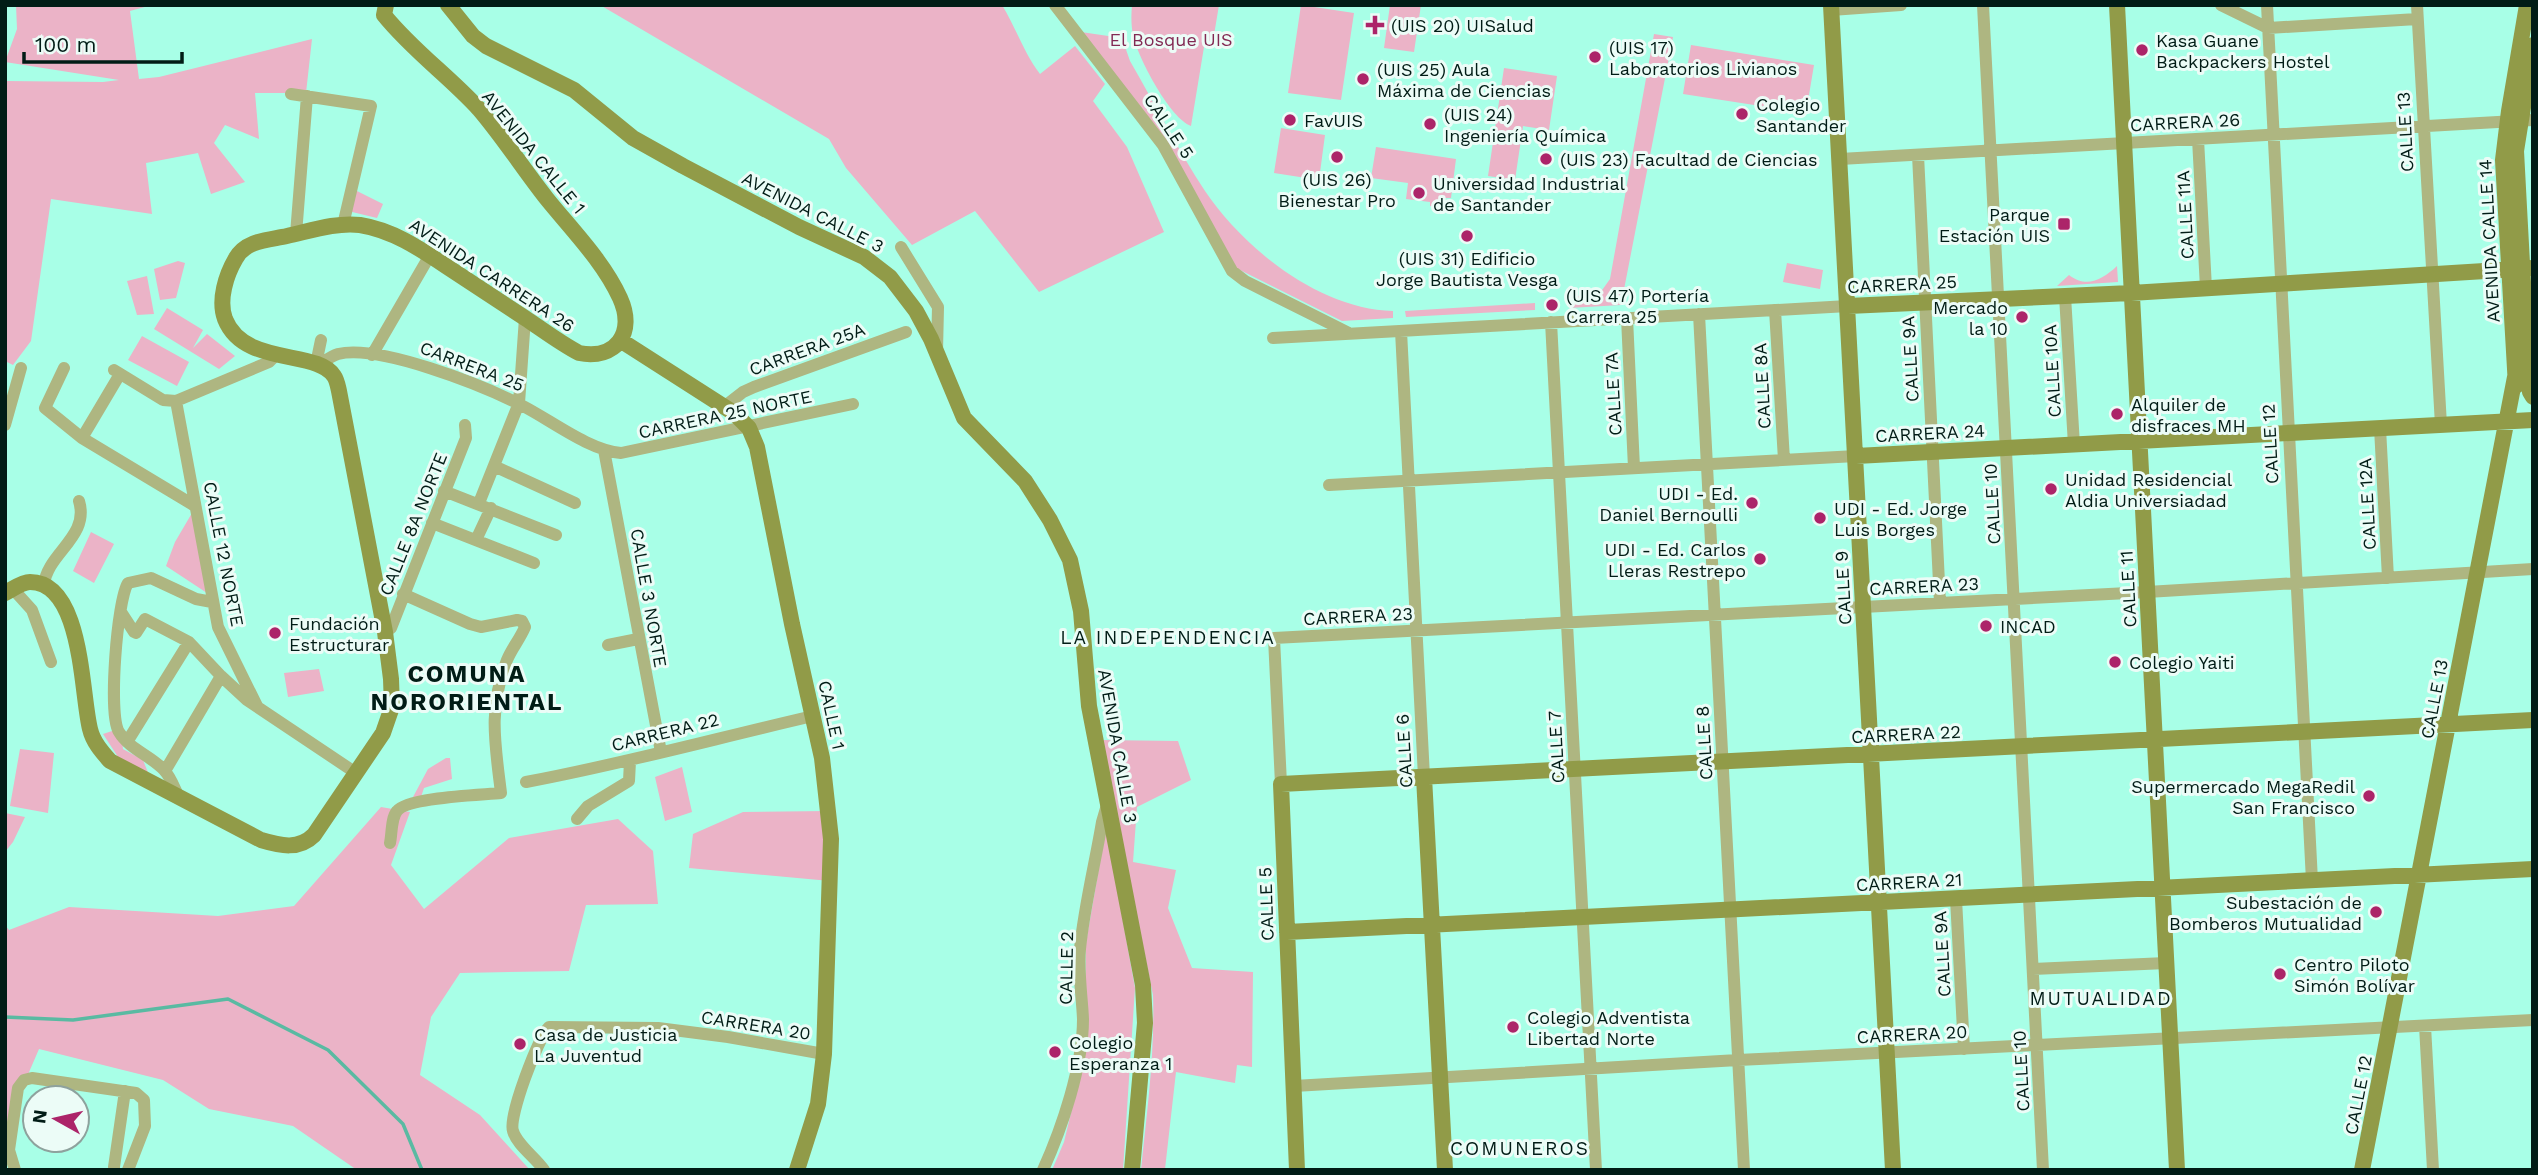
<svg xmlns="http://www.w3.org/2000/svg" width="2538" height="1175" viewBox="0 0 2538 1175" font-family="'Work Sans',sans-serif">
<rect width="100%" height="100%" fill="#a8ffe7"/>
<!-- green -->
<path fill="#ebb3c7" d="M16,5H152L130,11L139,79L159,77L312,39L306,93H255L259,139L225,125L214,143L245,182L211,194L198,153L146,163L152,214L51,199L31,341L13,365L5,361V81L103,82L119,80L5,62L17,29Z
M600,5H1002C1016,28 1024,53 1040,74L1075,46L1105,84L1093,101L1127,147L1164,232L1039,292L975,211L912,245L846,168L829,139Z
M1132,5H1219L1213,41H1205L1191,126C1170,118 1140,61 1134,39C1131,28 1131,16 1132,5Z
M1301,5L1354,13L1341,100L1288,93Z
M1390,5H1421L1414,52L1384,48Z
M1081,32L1122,38L1130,61C1155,104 1178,150 1205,191C1245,250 1320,309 1393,311V318L1342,321L1234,267L1171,150Z
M1654,34L1673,37L1621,305L1569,308L1568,297L1600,293L1610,279Z
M1691,45L1814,65L1806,113L1683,94Z
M1504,68L1557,76L1549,130L1523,126L1515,180L1488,176Z
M1281,128L1325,135L1319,180L1274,173Z
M1376,147L1456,159L1451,198H1445L1443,208L1430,206V202L1406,199L1408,183L1371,178Z
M353,189L383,204L377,218L348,211Z
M178,261L185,263L176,298L160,300L154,269Z
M1787,263L1823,270L1820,289L1783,282Z
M2117,266L2118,282L2057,286L2069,275C2087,289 2103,279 2117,266Z
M147,276L154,314L137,315L127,281Z
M1535,303V310L1406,317L1405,311Z
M167,308L203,330L193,348L207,334L235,356L219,369L154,329Z
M142,336L189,362L177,386L128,360Z
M192,513L207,593L166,566L175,542Z
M91,532L114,544L94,583L73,571Z
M319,669L324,691L288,697L284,673Z
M115,730L122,740L123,749L143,760L149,775L120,760L103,734Z
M1101,740L1178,741L1191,780L1137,807L1133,862L1176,870L1168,908L1192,968L1253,972L1252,1067L1237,1065L1235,1083L1176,1072L1165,1169L1171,1170H1141C1147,1111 1155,1053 1153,995Z
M20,749L54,753L48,813L10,806Z
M446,758H450L452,779L424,788L421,797H413L428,769Z
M682,767L692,812L665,821L655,777Z
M381,807L410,812L391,865L424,909L509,838L618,819L653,851L658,904L586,905L569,971L460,973L431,1017L420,1075L480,1115L530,1170H357L293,1126L209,1109L163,1080L39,1049L5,1128V925L9,930L69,907L218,916L294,906Z
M828,811L830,881L689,868L693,834L743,812Z
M5,813L25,817L13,842L5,852Z
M1106,827L1135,988L1123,1170H1052L1064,1142L1085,1055L1086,943Z"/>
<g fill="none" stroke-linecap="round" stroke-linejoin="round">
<!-- stream -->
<path stroke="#59baa2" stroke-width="3.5" d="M5,1017L73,1020L228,999L328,1050L403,1124L422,1170"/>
<!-- street -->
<path stroke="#aeb681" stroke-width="12" d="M1055,5L1163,145L1232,271L1245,281L1347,332
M1983,5L2043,1170
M2221,5L2268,28L2417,19
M2267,5L2312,881
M2417,5L2441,425
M1831,10L1901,5
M291,94L371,106L343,225
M2198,139L2206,288
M1918,155L1940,603
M1840,159L2533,120
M296,234L307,96
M901,247L938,307L937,351
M2065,296L2074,445
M1775,310L1784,460
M1699,314L1744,1170
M1627,318L1634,468
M1551,322L1596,1170
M1401,331L1424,777
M1273,338L1848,306
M372,355L430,255
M316,364L321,340
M319,365C325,361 331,356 338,354C379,344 482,385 521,405C551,420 588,450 621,453L853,404
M64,368L45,408L82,438L195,506
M114,370L163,400L176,401L269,362L275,356
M176,401L218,627L257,706
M725,406L743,392L754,387L906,332
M5,425L21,368
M2380,428L2388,578
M82,438L120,374
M604,450L661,752
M494,466L575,503
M1329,485L1856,456
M444,491L556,535
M479,503L519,403L525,318
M432,523L534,563
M476,540L491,508
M44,585C47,553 90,537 79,501
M13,589L32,610L51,662
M121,612L134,632L136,633L145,619L189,642L221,676L247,700L356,773
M385,632L391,628L466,438L465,425
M608,645L638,639
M127,742L189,642
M165,771L221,676
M526,782C623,764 717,738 813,716
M1281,784L1274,638L2147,592L2533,569
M180,799C175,790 171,777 164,770C151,756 129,749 119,732C108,715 117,600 128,583L151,578L196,599L212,602
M577,819L588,806L629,781L630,761
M390,843C392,834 391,818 397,811C407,797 482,795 501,793C495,743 488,709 507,660C512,648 520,639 525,627L522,621L517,620L481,627L470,624L403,594
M1956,899L1964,1049
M2033,969L2166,963
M2425,1026L2433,1170
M1294,1086L1738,1060L2533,1020
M114,1167L125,1091
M15,1170L9,1150L18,1088L24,1080L32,1078L136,1093L144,1100L145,1126L128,1170
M544,1170C535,1157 517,1145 513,1131C508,1117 538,1038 549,1027L658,1028L728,1037L824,1054
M1043,1170C1062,1128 1083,1066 1083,1019C1082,996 1078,973 1080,949C1084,907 1095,864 1102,822L1107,805"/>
<!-- secondary -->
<path stroke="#919b48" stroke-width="16" d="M448,5L473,36L486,46L574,90L633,138L683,166L799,227L864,257L890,277L916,311L931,339L964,418L1025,481L1050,520L1070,560L1081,611L1089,706L1143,985L1145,1023L1132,1170
M1831,5L1893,1170
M2117,5L2177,1170
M2533,45L2516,151L2528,376L2530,392L2533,397
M1848,306L2131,293L2533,268
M620,340L734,413L749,428L757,447L792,624L822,758L831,839L824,1054L818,1104L797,1170
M2516,386L2503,160L2509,111L2527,5
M1856,456L2533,420
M5,593C13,589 22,582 30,582C83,582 81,694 90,729C93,742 102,752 110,761L261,840C281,846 299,850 314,835L383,733L392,707L391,679L385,632L339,391C338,387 337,380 334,376C317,349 244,367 225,319C218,300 226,275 236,258C246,240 269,240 287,236C310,231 336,222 360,225C392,230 419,248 446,266C472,283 499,301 525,318C543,330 560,343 579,353C616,360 636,333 620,298C603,261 572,230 547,199C524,170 503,137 479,109C449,76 413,51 384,15L386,5
M1424,777L1445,1170
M1287,932L2533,869
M1297,1170L1281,784L2533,720
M2362,1170L2515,377"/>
</g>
<!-- markers -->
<g fill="#ac2469" stroke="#ecfcf7" stroke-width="2.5">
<path d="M1371.5 14.5h7v7h7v7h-7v7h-7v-7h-7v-7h7z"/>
<circle cx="2142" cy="50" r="7"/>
<circle cx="1595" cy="57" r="7"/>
<circle cx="1363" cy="79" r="7"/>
<circle cx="1742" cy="114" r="7"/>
<circle cx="1290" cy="120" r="7"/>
<circle cx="1430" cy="124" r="7"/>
<circle cx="1337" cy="157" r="7"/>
<circle cx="1546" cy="159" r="7"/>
<circle cx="1419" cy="193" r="7"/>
<rect x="2057" y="217" width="14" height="14" rx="3.5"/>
<circle cx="1467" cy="236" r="7"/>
<circle cx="1552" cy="305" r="7"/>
<circle cx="2022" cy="317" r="7"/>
<circle cx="2117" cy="414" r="7"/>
<circle cx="2051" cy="489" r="7"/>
<circle cx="1752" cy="503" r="7"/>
<circle cx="1820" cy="518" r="7"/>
<circle cx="1760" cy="559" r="7"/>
<circle cx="1986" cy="626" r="7"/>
<circle cx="275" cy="633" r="7"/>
<circle cx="2115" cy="662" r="7"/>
<circle cx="2369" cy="796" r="7"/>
<circle cx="2376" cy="912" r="7"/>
<circle cx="2280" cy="974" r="7"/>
<circle cx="1513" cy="1027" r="7"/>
<circle cx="520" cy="1044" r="7"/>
<circle cx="1055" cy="1052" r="7"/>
</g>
<g text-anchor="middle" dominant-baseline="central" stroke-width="6" stroke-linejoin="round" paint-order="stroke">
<!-- poi labels -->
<g font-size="18" fill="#011c16" stroke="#ecfcf7" text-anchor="start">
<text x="1391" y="25">(UIS 20) UISalud</text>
<text x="2156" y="40">Kasa Guane<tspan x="2156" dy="21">Backpackers Hostel</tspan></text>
<text x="1609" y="47">(UIS 17)<tspan x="1609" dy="21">Laboratorios Livianos</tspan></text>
<text x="1377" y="69">(UIS 25) Aula<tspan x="1377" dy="21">Máxima de Ciencias</tspan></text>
<text x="1756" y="104">Colegio<tspan x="1756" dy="21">Santander</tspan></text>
<text x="1444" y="114">(UIS 24)<tspan x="1444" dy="21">Ingeniería Química</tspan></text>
<text x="1304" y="120">FavUIS</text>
<text x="1560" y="159">(UIS 23) Facultad de Ciencias</text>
<text x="1337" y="179" text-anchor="middle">(UIS 26)<tspan x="1337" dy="21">Bienestar Pro</tspan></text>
<text x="1433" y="183">Universidad Industrial<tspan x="1433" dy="21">de Santander</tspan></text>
<text x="2050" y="214" text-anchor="end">Parque<tspan x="2050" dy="21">Estación UIS</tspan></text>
<text x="1467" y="258" text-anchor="middle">(UIS 31) Edificio<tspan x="1467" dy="21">Jorge Bautista Vesga</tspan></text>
<text x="1566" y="295">(UIS 47) Portería<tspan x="1566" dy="21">Carrera 25</tspan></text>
<text x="2008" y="307" text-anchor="end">Mercado<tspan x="2008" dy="21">la 10</tspan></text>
<text x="2131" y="404">Alquiler de<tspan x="2131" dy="21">disfraces MH</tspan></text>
<text x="2065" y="479">Unidad Residencial<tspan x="2065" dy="21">Aldia Universiadad</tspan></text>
<text x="1738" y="493" text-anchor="end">UDI - Ed.<tspan x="1738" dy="21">Daniel Bernoulli</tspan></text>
<text x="1834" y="508">UDI - Ed. Jorge<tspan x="1834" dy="21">Luis Borges</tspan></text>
<text x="1746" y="549" text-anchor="end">UDI - Ed. Carlos<tspan x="1746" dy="21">Lleras Restrepo</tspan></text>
<text x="289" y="623">Fundación<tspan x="289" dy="21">Estructurar</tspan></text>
<text x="2000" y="626">INCAD</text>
<text x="2129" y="662">Colegio Yaiti</text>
<text x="2355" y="786" text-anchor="end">Supermercado MegaRedil<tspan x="2355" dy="21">San Francisco</tspan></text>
<text x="2362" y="902" text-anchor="end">Subestación de<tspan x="2362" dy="21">Bomberos Mutualidad</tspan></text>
<text x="2294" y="964">Centro Piloto<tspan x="2294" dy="21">Simón Bolívar</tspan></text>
<text x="1527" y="1017">Colegio Adventista<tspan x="1527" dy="21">Libertad Norte</tspan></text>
<text x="534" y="1034">Casa de Justicia<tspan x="534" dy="21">La Juventud</tspan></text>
<text x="1069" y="1042">Colegio<tspan x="1069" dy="21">Esperanza 1</tspan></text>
</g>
<!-- park labels -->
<g font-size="18" fill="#822953" stroke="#ecfcf7">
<text x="1171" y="39">El Bosque UIS</text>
</g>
<!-- street labels -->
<g font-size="18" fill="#011c16" stroke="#ecfcf7">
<text transform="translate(2185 122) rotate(-3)">CARRERA 26</text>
<text transform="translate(1169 126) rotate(56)">CALLE 5</text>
<text transform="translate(2405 132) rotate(-93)">CALLE 13</text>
<text transform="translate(534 152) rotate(51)">AVENIDA CALLE 1</text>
<text transform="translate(813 212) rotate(27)">AVENIDA CALLE 3</text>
<text transform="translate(2185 215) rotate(-93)">CALLE 11A</text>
<text transform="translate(2489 241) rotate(-93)">AVENIDA CALLE 14</text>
<text transform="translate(492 275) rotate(33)">AVENIDA CARRERA 26</text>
<text transform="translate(1902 284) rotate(-3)">CARRERA 25</text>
<text transform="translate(807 349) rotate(-20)">CARRERA 25A</text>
<text transform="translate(1910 359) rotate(-93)">CALLE 9A</text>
<text transform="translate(472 366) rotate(21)">CARRERA 25</text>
<text transform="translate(2052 371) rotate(-93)">CALLE 10A</text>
<text transform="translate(1762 386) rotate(-93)">CALLE 8A</text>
<text transform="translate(1613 394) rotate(-93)">CALLE 7A</text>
<text transform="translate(725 414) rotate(-12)">CARRERA 25 NORTE</text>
<text transform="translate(1930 433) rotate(-3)">CARRERA 24</text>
<text transform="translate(2270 444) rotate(-93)">CALLE 12</text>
<text transform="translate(1992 504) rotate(-93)">CALLE 10</text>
<text transform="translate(2367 504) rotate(-93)">CALLE 12A</text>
<text transform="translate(413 524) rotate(-68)">CALLE 8A NORTE</text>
<text transform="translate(224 554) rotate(79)">CALLE 12 NORTE</text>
<text transform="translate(1924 586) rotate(-3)">CARRERA 23</text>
<text transform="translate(1843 588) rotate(-93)">CALLE 9</text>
<text transform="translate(2128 589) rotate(-93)">CALLE 11</text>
<text transform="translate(649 598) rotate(80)">CALLE 3 NORTE</text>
<text transform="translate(1358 616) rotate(-3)">CARRERA 23</text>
<text transform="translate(2434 699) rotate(-79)">CALLE 13</text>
<text transform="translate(832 715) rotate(78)">CALLE 1</text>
<text transform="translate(665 732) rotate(-14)">CARRERA 22</text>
<text transform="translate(1906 734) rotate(-3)">CARRERA 22</text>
<text transform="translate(1704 743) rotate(-93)">CALLE 8</text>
<text transform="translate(1118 746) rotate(80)">AVENIDA CALLE 3</text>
<text transform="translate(1556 747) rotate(-93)">CALLE 7</text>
<text transform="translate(1404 751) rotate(-93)">CALLE 6</text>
<text transform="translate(1909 882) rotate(-3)">CARRERA 21</text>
<text transform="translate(1266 904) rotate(-92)">CALLE 5</text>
<text transform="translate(1942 954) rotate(-93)">CALLE 9A</text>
<text transform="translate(1066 968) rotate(-89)">CALLE 2</text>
<text transform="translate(756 1025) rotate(9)">CARRERA 20</text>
<text transform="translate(1912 1034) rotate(-3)">CARRERA 20</text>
<text transform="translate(2021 1071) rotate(-93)">CALLE 10</text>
<text transform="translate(2358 1095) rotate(-79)">CALLE 12</text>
</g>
<!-- neighbourhood labels -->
<g font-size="19" letter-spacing="2" fill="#011c16" stroke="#ecfcf7">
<text x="1168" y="637">LA INDEPENDENCIA</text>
<text x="2101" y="998">MUTUALIDAD</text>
<text x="1520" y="1148">COMUNEROS</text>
</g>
<!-- district labels -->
<g font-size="24" font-weight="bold" letter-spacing="2" fill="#011c16" stroke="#ecfcf7">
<text x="467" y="674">COMUNA<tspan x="467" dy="28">NORORIENTAL</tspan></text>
</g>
</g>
<!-- border -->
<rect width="2538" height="1175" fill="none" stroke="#011c16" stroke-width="14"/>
<!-- north arrow -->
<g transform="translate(56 1119) rotate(278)"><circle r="33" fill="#ecfcf7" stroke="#8ea29d" stroke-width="2"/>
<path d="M0-5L12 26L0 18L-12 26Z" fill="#ac2469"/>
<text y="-10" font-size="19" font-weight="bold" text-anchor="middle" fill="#011c16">N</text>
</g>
<!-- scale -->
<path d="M24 52v10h158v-10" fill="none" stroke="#011c16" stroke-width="3.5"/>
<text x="35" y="52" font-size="21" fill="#011c16" stroke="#ecfcf7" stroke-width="5" paint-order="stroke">100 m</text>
</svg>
